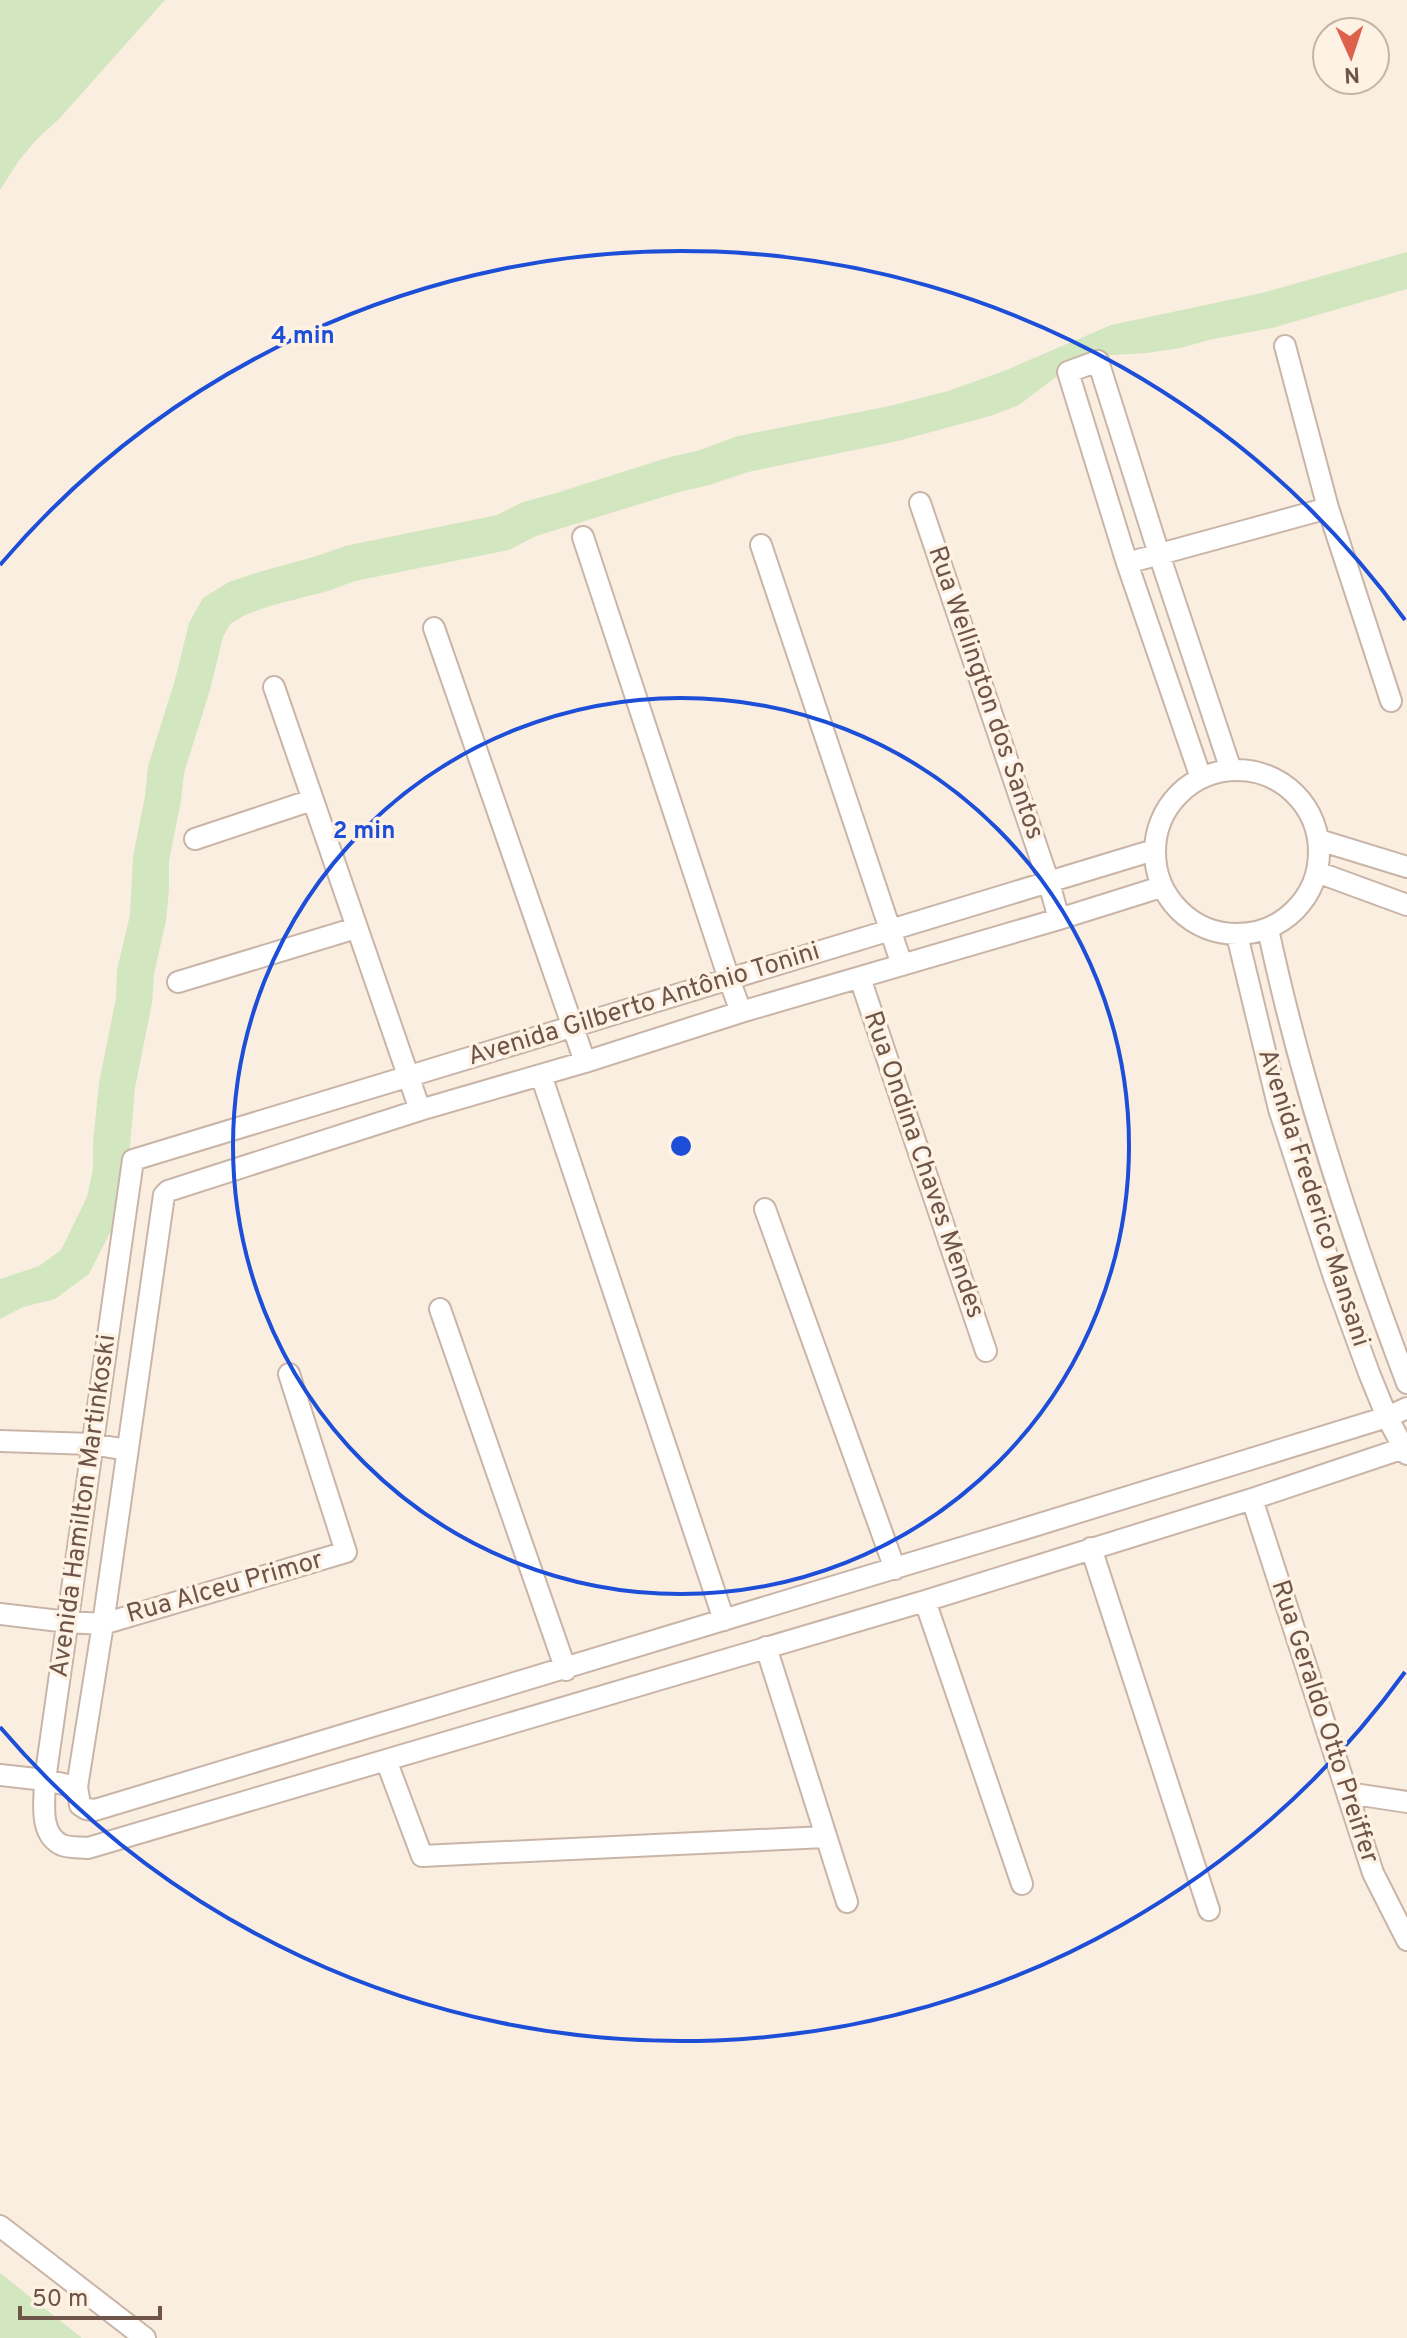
<svg xmlns="http://www.w3.org/2000/svg" width="1407" height="2338" viewBox="0 0 1407 2338" font-family="Overpass,sans-serif">
<rect width="100%" height="100%" fill="#faeee0"/>
<!-- green -->
<path fill="#d2e6c0" d="M0,0H165L59,119L38,138L20,159L0,190Z
M1407,252V289L1272,328L1213,339L1180,348L1147,353L1097,356L1065,370L1019,405L990,416L898,441L748,472L710,485L679,492L536,536L509,550L355,581L328,591L270,606L245,615L230,624L223,637L210,690L184,773L181,801L169,861V889L166,921L154,974L152,1003L135,1088L130,1145L129,1174L122,1209L89,1274L55,1299L23,1307L0,1319V1279L39,1266L61,1250L87,1197L93,1169V1142L99,1083L116,998L117,970L130,915L133,857L145,796L148,766L175,680L189,623L203,598L229,582L259,572L317,556L345,546L497,515L523,502L553,494L670,457L700,450L738,436L890,406L948,391L1004,371L1111,325L1262,293Z
M0,2273L82,2338H0Z"/>
<g fill="none" stroke-linecap="round" stroke-linejoin="round">
<!-- street casing -->
<g stroke="#c9b5a8" stroke-width="24">
<path id="street" d="M1285,346L1328,508L1391,701
M920,503L1049,883L1059,919
M583,537L729,979L741,1012
M761,545L902,965
M1127,563L1328,508
M434,628L585,1062
M274,687L420,1110
M1155 852a82 82 0 1 1 164 0a82 82 0 1 1-164 0Z
M1201,778L1127,563L1068,372L1098,361L1159,554L1231,770
M195,839L312,800
M1319,840L1407,867
M1154,850L133,1160L45,1780C45,1800 38,1834 62,1845C69,1848 80,1847 88,1848L925,1601L1252,1499L1407,1447
M1317,872L1407,905
M1161,887L1059,919L741,1012L585,1062L420,1110L168,1191L164,1195L103,1624L77,1787L80,1805L86,1809L95,1810C527,1682 957,1550 1387,1417L1407,1408
M1268,929C1301,1084 1351,1235 1407,1383
M1237,935L1279,1109L1334,1277L1369,1373L1387,1417L1407,1454
M860,978L986,1351
M178,982L356,928
M541,1075L724,1620
M765,1209L895,1569
M440,1309L566,1670
M0,1441L92,1444L127,1450
M1252,1499L1373,1873L1407,1940
M1091,1548L1209,1910
M925,1601L1022,1884
M0,1614L68,1622L103,1624L346,1552L289,1374
M766,1647L847,1902
M386,1760L422,1856L825,1837
M0,1775L45,1780L77,1787
M1348,1793L1407,1802
M0,2226L145,2338"/>
</g>
<!-- street -->
<use href="#street" stroke="#fff" stroke-width="20"/>
</g>
<!-- distance rings -->
<g fill="none" stroke="#1d4ed8" stroke-width="4">
<circle cx="681" cy="1146" r="448"/>
<path d="M1405 1672A895 895 0 0 1 0 1727M0 565A895 895 0 0 1 1405 620"/>
</g>
<g text-anchor="middle" dominant-baseline="central" stroke-width="7" stroke-linejoin="round" paint-order="stroke">
<!-- street labels -->
<g font-size="26" fill="#6f5449" stroke="#fef2e5">
<text transform="translate(985 693) rotate(71)">Rua Wellington dos Santos</text>
<text transform="translate(644 1005) rotate(-17)">Avenida Gilberto Antônio Tonini</text>
<text transform="translate(923 1165) rotate(71)">Rua Ondina Chaves Mendes</text>
<text transform="translate(1313 1198) rotate(72)">Avenida Frederico Mansani</text>
<text transform="translate(84 1506) rotate(-82)">Avenida Hamilton Martinkoski</text>
<text transform="translate(225 1588) rotate(-16)">Rua Alceu Primor</text>
<text transform="translate(1324 1722) rotate(72)">Rua Geraldo Otto Preiffer</text>
</g>
</g>
<circle cx="681" cy="1146" r="12" fill="#1d4ed8" stroke="#fef2e5" stroke-width="4"/>
<g font-size="24" text-anchor="middle" font-weight="bold" fill="#1d4ed8" stroke="#fef2e5" stroke-width="7" stroke-linejoin="round" paint-order="stroke">
<text x="303" y="343">4 min</text>
<text x="364" y="838">2 min</text>
</g>
<!-- north arrow -->
<g transform="translate(1351 56) rotate(177)"><circle r="38" fill="#fef2e5" stroke="#c5b3a7" stroke-width="2"/>
<path d="M0-6L14 30L0 20L-14 30Z" fill="#de624b"/>
<text y="-12" font-size="22" font-weight="bold" text-anchor="middle" fill="#6f5449">N</text>
</g>
<!-- scale -->
<path d="M20 2306v12h140v-12" fill="none" stroke="#6f5449" stroke-width="4"/>
<text x="32" y="2306" font-size="24" fill="#6f5449" stroke="#fef2e5" stroke-width="6" paint-order="stroke">50 m</text>
</svg>
